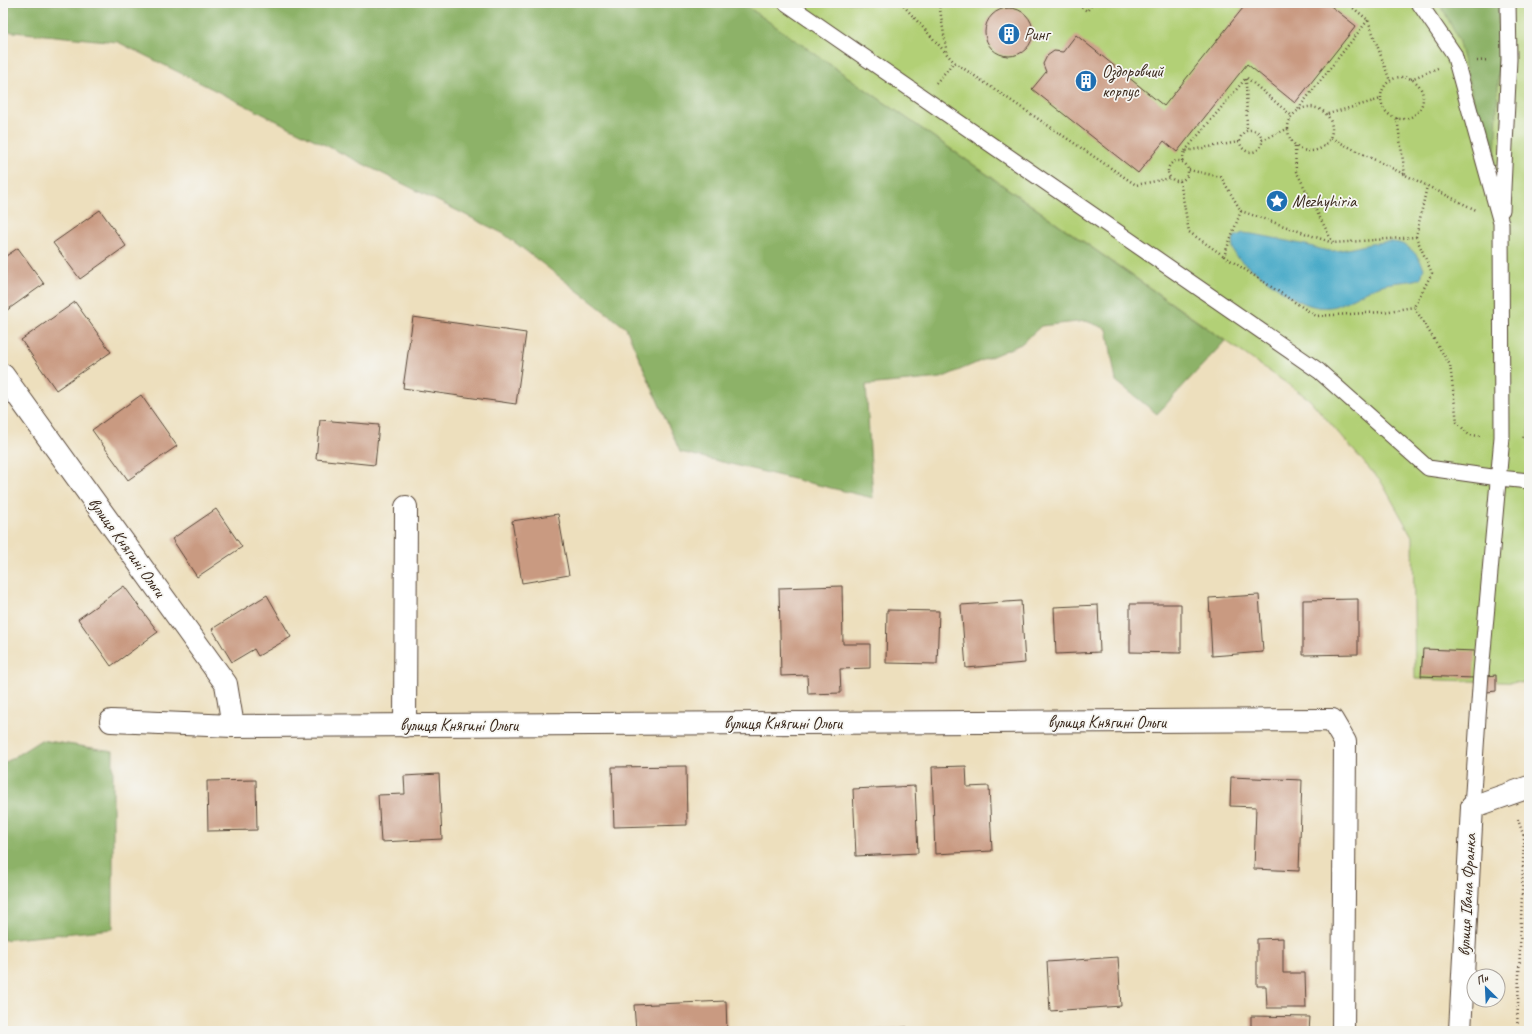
<svg xmlns="http://www.w3.org/2000/svg" width="1532" height="1034" viewBox="0 0 1532 1034" font-family="Caveat,sans-serif">
<rect width="100%" height="100%" fill="#f6f6f2"/>
<filter id="ink" filterUnits="userSpaceOnUse"><feTurbulence type="fractalNoise" baseFrequency=".025" numOctaves="2"/><feDisplacementMap in="SourceGraphic" scale="8" xChannelSelector="R" yChannelSelector="G"/><feConvolveMatrix kernelMatrix="1 2 1 2 8 2 1 2 1" color-interpolation-filters="sRGB"/></filter>
<filter id="wash" filterUnits="userSpaceOnUse"><feTurbulence type="fractalNoise" baseFrequency=".012" numOctaves="4" result="noise"/><feDisplacementMap in="SourceGraphic" scale="16" xChannelSelector="R" yChannelSelector="G"/><feGaussianBlur stdDeviation="0.9" result="paint"/><feColorMatrix in="noise" values="0 0 0 0 0 0 0 0 0 0 0 0 0 0 0 0 0 1.4 0 .05"/><feComposite in="paint" operator="in"/></filter>
<g filter="url(#wash)">
<rect width="100%" height="100%" fill="#eddfbd"/>
<!-- green -->
<path fill="#b2d076" stroke="#767d4a" d="M742,3H1529V683L1415,679L1413,538L1382,483L1309,399Z"/>
<!-- forest -->
<path fill="#8db267" stroke="#646e42" d="M3,3H742L1225,341L1157,414L1116,381L1107,329L1086,321L1041,326L1021,344L941,378L866,385L873,498L680,452L626,328L504,234L118,42L3,31Z
M1440,3H1498L1499,63L1494,180L1458,39Z
M41,740L113,751V929L3,940V764Z"/>
<!-- water -->
<path fill="#49aac8" stroke="#426a73" d="M1243,233C1264,235 1285,241 1306,245C1314,247 1324,251 1333,251C1352,250 1382,238 1399,243C1412,247 1419,257 1424,268L1421,278C1407,283 1393,281 1379,286C1364,291 1350,301 1335,306C1306,314 1278,287 1256,272C1248,266 1235,259 1233,249C1232,245 1234,241 1234,237Z"/>
<g id="blocks">
<!-- building -->
<path fill="#c99a81" d="M1247,3H1327L1356,26L1295,103L1247,64L1177,152L1164,141L1138,173L1032,89L1046,72L1043,64L1047,56L1054,51L1063,52L1076,35L1164,106Z
M985 32a24 24 0 1 1 48 0a24 24 0 1 1-48 0Z
M100,210L126,246L80,279L53,243Z
M18,248L44,284L3,313V258Z
M75,302L111,352L56,390L21,340Z
M413,317L526,333L516,404L403,388Z
M141,395L177,446L128,480L92,430Z
M320,420L379,425L375,465L316,459Z
M216,509L242,547L197,577L172,539Z
M558,514L569,575L522,583L512,521Z
M124,586L158,632L111,666L78,619Z
M842,586L843,644H870V668L840,669L841,693L808,694L807,675L781,676L779,588Z
M267,595L291,637L258,656L254,649L232,662L212,629Z
M1259,595L1263,652L1212,656L1209,598Z
M1358,599V654L1303,655V600Z
M1021,601L1025,663L966,668L961,605Z
M1130,604H1181V653L1130,652Z
M1098,605L1100,652L1056,654L1054,607Z
M887,610L939,611L937,664L886,663Z
M1423,649L1475,651L1474,678L1421,676Z
M1496,675V691L1487,692L1486,676Z
M686,766L687,825L614,827L612,767Z
M966,766L967,787L989,786L992,851L935,854L932,767Z
M439,774L442,839L381,842L378,795L405,794L404,776Z
M1231,777L1302,780L1299,871L1254,869L1256,807L1230,806Z
M256,780L257,830L208,831L207,781Z
M915,786L918,853L856,856L853,789Z
M1283,938V973H1305L1306,1008H1267L1266,986H1257V939Z
M1118,957L1121,1006L1050,1011L1047,962Z
M726,1001L727,1031H636L634,1005Z
M1251,1016L1310,1017L1309,1031H1251Z
M907,1027V1031H868V1030Z"/>
</g>
</g>
<g filter="url(#ink)">
<use href="#blocks" fill-opacity="0" stroke="#564536" stroke-width="1"/>
<g fill="none" stroke-linecap="round" stroke-linejoin="round">
<!-- service casing -->
<g stroke="#564536" stroke-width="17">
<path id="service" d="M786,3L1319,371L1428,468L1499,478L1529,481
M1419,3L1454,54L1501,223L1502,437L1481,673L1472,807
M1502,210L1509,59L1508,3"/>
</g>
<!-- minor casing -->
<g stroke="#564536" stroke-width="24">
<path id="minor" d="M3,375L226,684L233,726
M111,721L233,726L1332,720L1345,742L1343,1031
M405,726L406,507
M1472,807L1529,787"/>
</g>
<!-- tertiary casing -->
<g stroke="#564536" stroke-width="24">
<path id="tertiary" d="M1460,1031L1472,807"/>
</g>
<!-- path -->
<path stroke="#564536" stroke-width="2.5" stroke-dasharray="1 3" stroke-linecap="butt" d="M901,3L954,62L1136,185L1171,178
M939,3L947,54
M1075,3L1087,11L1093,3
M1347,3L1368,20L1390,81
M1477,61L1488,60
M1381 98a21 21 0 1 1 42 0a21 21 0 1 1-42 0Z
M1247,78L1292,116
M1411,79L1438,68
M936,83L954,62
M1288 129a22 22 0 1 1 44 0a22 22 0 1 1-44 0Z
M1298,109L1368,20
M1328,114L1381,99
M1397,118L1405,175
M1240 141a11 11 0 1 1 22 0a11 11 0 1 1-22 0Z
M1331,138L1476,210
M1262,140L1287,129
M1295,147L1296,171L1333,243
M1185,151L1246,78L1247,131
M1168 171a10 10 0 1 1 20 0a10 10 0 1 1-20 0Z
M1182,161L1185,151L1239,142
M1189,170L1221,177L1241,211L1333,243L1416,237L1432,273L1414,307L1450,365L1457,422L1469,435L1482,436
M1180,181L1189,232L1224,256
M1241,211L1224,256L1316,316L1383,312L1414,307
M1416,237L1427,186
M1523,438L1529,430
M1517,1031L1524,837L1517,817"/>
<!-- service -->
<use href="#service" stroke="#fff" stroke-width="15"/>
<!-- minor -->
<use href="#minor" stroke="#fff" stroke-width="22"/>
<!-- tertiary -->
<use href="#tertiary" stroke="#fff" stroke-width="22"/>
</g>
</g>
<!-- icons -->
<defs>
<g id="building-disc" transform="scale(1.15)"><circle r="9.5" fill="#1f6fb2" stroke="#f6f6f2"/><path d="M-4-6H4V6H1V3H-1V6H-4ZM-2.5-4.3h1.7v1.8h-1.7ZM.8-4.3h1.7v1.8H.8ZM-2.5-1h1.7V.8h-1.7ZM.8-1h1.7V.8H.8Z" fill="#fff"/></g>
<g id="sight-disc" transform="scale(1.15)"><circle r="9.5" fill="#1f6fb2" stroke="#f6f6f2"/><path d="M0-6L1.8-2.2L6-1.7L2.9 1.2L3.7 5.4L0 3.3L-3.7 5.4L-2.9 1.2L-6-1.7L-1.8-2.2Z" fill="#fff"/></g>
</defs>
<g fill-rule="evenodd">
<use href="#building-disc" x="1009" y="34"/>
<use href="#building-disc" x="1086" y="81"/>
<use href="#sight-disc" x="1277" y="201"/>
</g>
<g text-anchor="middle" dominant-baseline="central" stroke-width="3.5" stroke-linejoin="round" paint-order="stroke">
<!-- poi labels -->
<g font-size="17" fill="#3b2a1e" stroke="#f6f6f2" text-anchor="start">
<text x="1024" y="34">Ринг</text>
<text x="1102" y="71">Оздоровчий<tspan x="1102" dy="20">корпус</tspan></text>
<text x="1292" y="201">Mezhyhiria</text>
</g>
<!-- street labels -->
<g font-size="17" fill="#3b2a1e" stroke="#f6f6f2">
<text transform="translate(127 547) rotate(54)">вулиця Княгині Ольги</text>
<text x="1107" y="722">вулиця Княгині Ольги</text>
<text x="783" y="723">вулиця Княгині Ольги</text>
<text x="459" y="725">вулиця Княгині Ольги</text>
<text transform="translate(1467 895) rotate(-87)">вулиця Івана Франка</text>
</g>
</g>
<!-- margin -->
<rect width="1532" height="1034" fill="none" stroke="#f6f6f2" stroke-width="16"/>
<!-- north arrow -->
<g transform="translate(1486 988) rotate(336)"><circle r="19" fill="#f6f6f2" stroke="#aba49d"/>
<path d="M0-3L7 15L0 10L-7 15Z" fill="#1f6fb2"/>
<text y="-6" font-size="11" font-weight="bold" text-anchor="middle" fill="#3b2a1e">Пн</text>
</g>
</svg>
